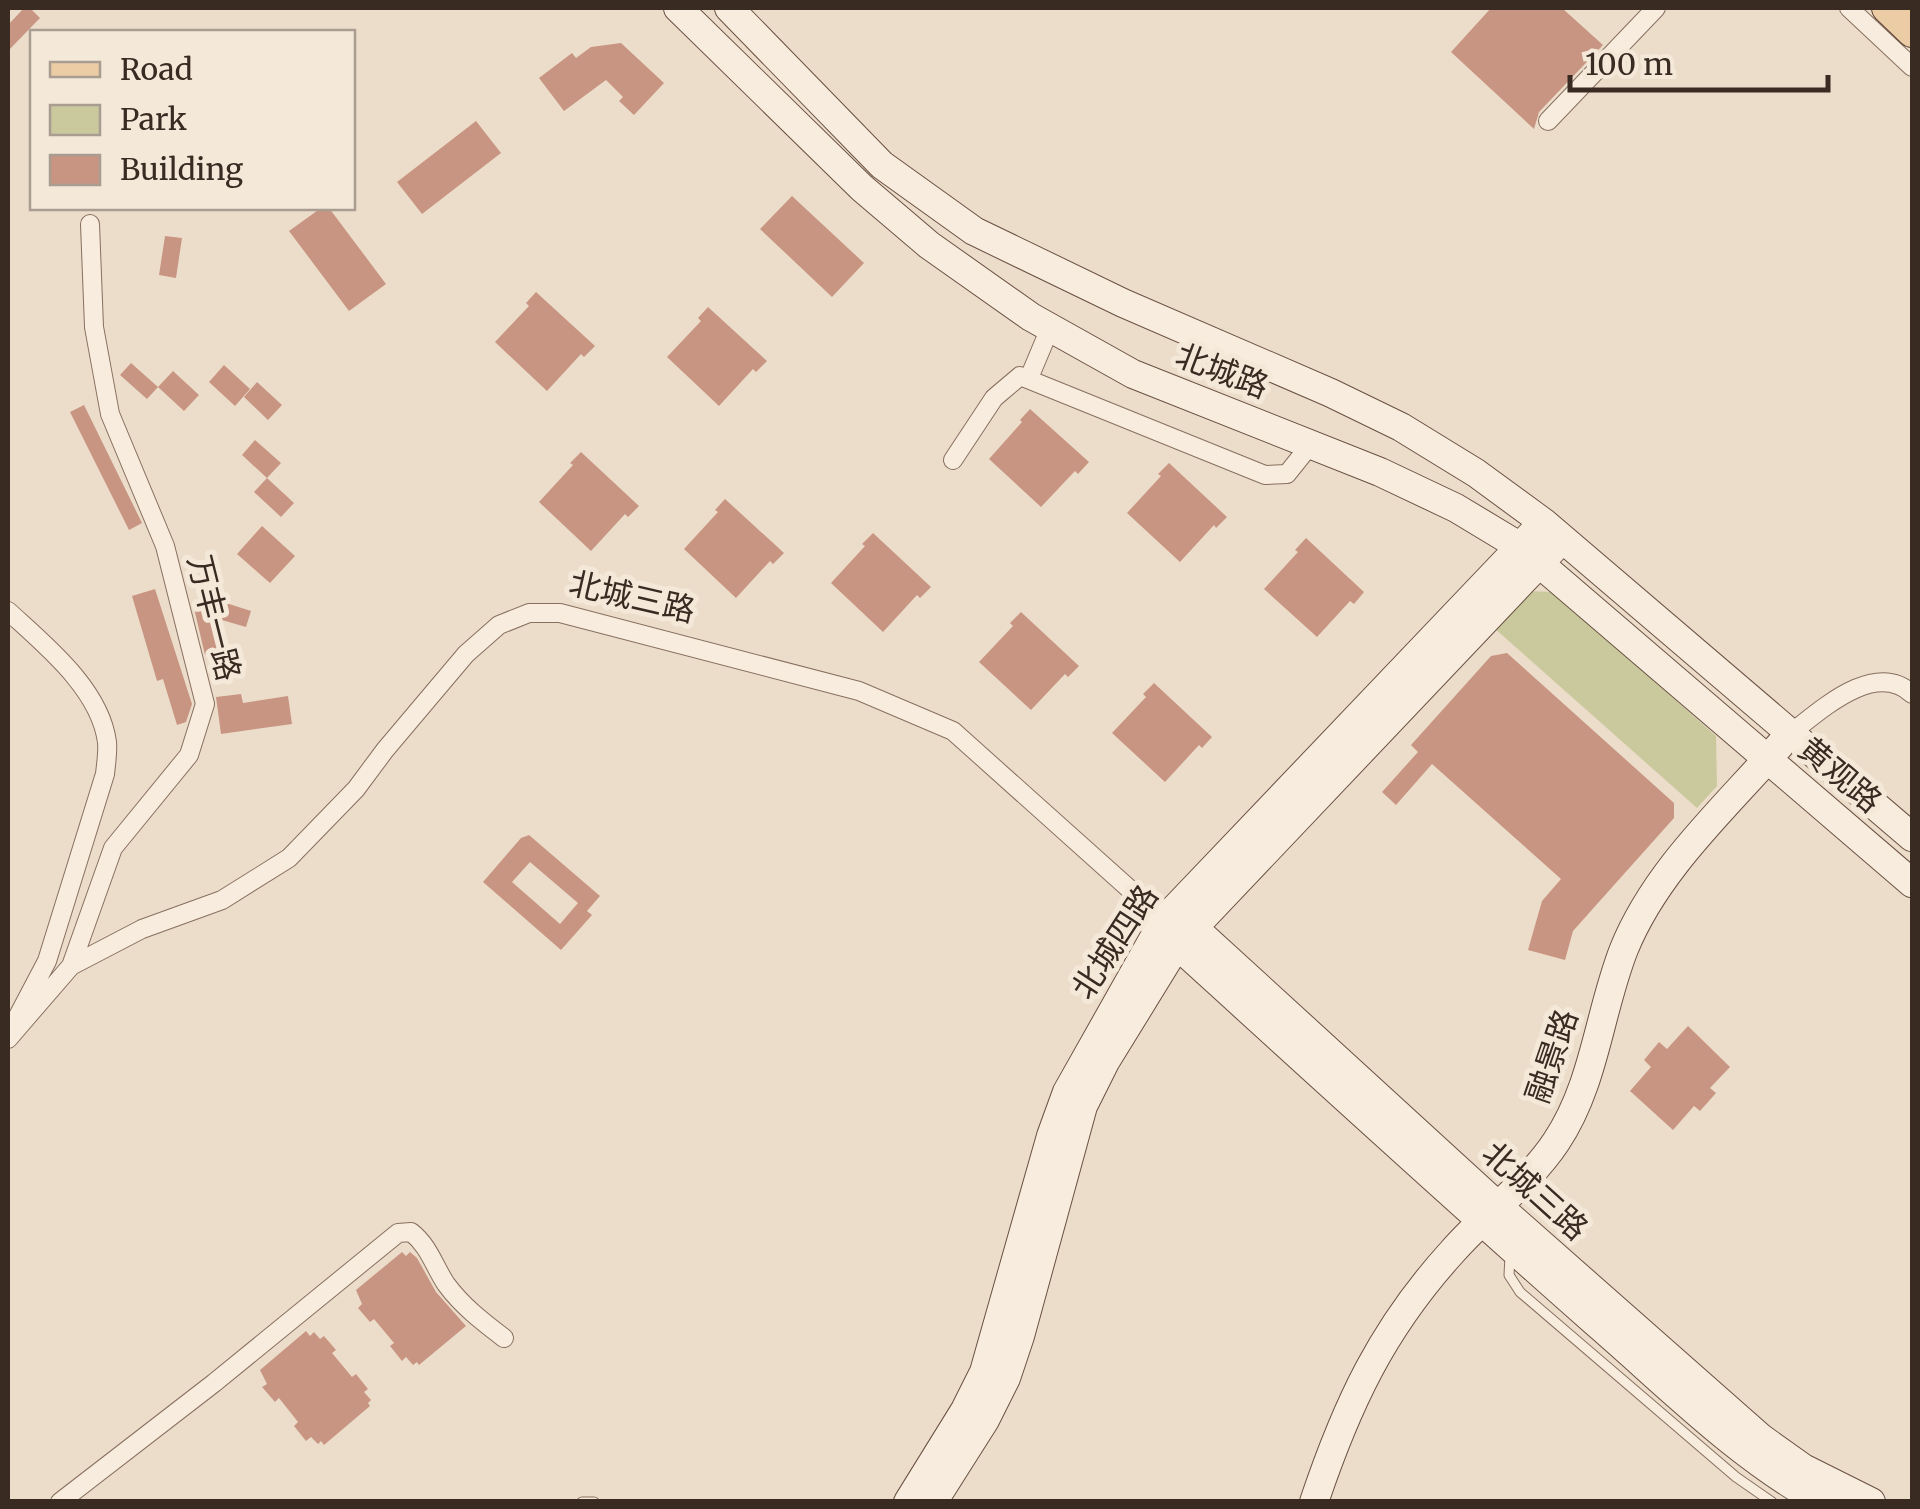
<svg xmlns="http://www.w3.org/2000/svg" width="1920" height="1509" viewBox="0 0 1920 1509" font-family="Merriweather,'Noto Sans SC',serif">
<rect width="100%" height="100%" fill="#ecddca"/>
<!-- green -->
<path fill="#cac99e" d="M1526,591L1554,592L1716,736L1717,786L1697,808L1494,628Z"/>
<!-- building -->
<path fill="#c89582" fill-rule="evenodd" d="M24,8H30L40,18L8,51V25Z
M1491,8H1562L1603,45L1539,112L1534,129L1451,52Z
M621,43L664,83L634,115L619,101L623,97L606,80L564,111L539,78L572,53L576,58L591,47Z
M476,121L501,153L422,214L397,182Z
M792,196L864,263L832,297L760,229Z
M321,208H329L386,284L349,311L289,231Z
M165,236L182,238L176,278L159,275Z
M536,292L595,346L584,357L581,354L547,391L495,342L529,306L526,303Z
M708,307L767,361L756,372L753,369L719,406L667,357L701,321L698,318Z
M131,363L158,387L147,399L120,375Z
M224,365L250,389L235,406L209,382Z
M173,371L199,395L184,411L158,387Z
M257,382L282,405L268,420L244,397Z
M84,405L142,523L129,530L70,412Z
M1030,409L1089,462L1078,474L1075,471L1041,507L989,459L1022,422L1020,420Z
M255,440L281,463L267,478L242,455Z
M581,452L639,506L628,517L625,514L591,551L539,502L573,465L570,463Z
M1169,463L1227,517L1216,528L1214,525L1180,562L1127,513L1161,476L1158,474Z
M267,478L294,503L281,517L254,492Z
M725,499L784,553L773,564L770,561L736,598L684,549L718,512L715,510Z
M262,526L295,556L270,583L237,554Z
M873,533L931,587L920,598L917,595L883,632L831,583L865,546L862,544Z
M1306,538L1364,592L1354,604L1350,601L1317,637L1264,589L1298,552L1295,550Z
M155,589L192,704L186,722L177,725L163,679L157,681L132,596Z
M201,595L251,611L246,627L208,616L221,650L205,655L193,604Z
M1021,612L1079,666L1068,677L1065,674L1031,710L979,662L1013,626L1010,623Z
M1507,653L1674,803V818L1573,931L1565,960L1528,950L1542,901L1561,879L1432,764L1396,805L1382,792L1418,752L1411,745L1491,656Z
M1154,683L1212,737L1202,748L1199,745L1165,782L1112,733L1146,697L1143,694Z
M241,694L243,703L288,696L292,724L221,734L216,697Z
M529,835L600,896L587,911L592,915L561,950L483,882L521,838ZM530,862L578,903L560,924L512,882Z
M1688,1026L1730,1067L1710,1088L1716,1093L1700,1111L1694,1106L1673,1130L1630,1091L1651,1067L1644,1060L1659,1042L1667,1049Z
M402,1252L406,1256L410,1252L417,1258L436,1292L466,1326L419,1365L417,1362L413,1365L406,1357L402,1361L390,1346L394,1343L374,1319L370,1322L358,1308L362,1304L356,1290Z
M306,1331L310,1336L314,1332L320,1339L324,1336L336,1350L332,1353L352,1377L356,1374L368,1389L364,1392L371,1400L368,1403L370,1406L324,1445L321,1441L318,1444L311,1437L306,1441L294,1426L298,1422L279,1398L275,1402L262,1387L267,1384L260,1370Z"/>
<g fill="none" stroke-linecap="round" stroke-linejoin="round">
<!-- lane casing -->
<g stroke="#886f5f" stroke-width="11">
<path id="lane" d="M1510,1256L1509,1275L1520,1292L1736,1477L1772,1502
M582,1502H594"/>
</g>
<!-- street casing -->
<g stroke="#886f5f" stroke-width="20">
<path id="street" d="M1849,8L1912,67
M1548,121L1656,8
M1029,378L1050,328
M953,460L994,398L1020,376L1265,475L1287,474L1311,444
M8,611C45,645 100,689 107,742C108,753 106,764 105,774L47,961L17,1018
M1791,733C1820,711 1875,659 1912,694
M71,966L142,929L222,900L289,858L356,789L385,750L466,654L499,625L529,613H560L859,691L953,731L1164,920
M8,1039L71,966L113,848L189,755L205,704L165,546L110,414L94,327L90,224
M60,1502L214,1383L398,1233L411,1232C429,1246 434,1266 446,1284C462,1306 483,1322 504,1338"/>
</g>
<!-- secondary casing -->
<g stroke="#6a5042" stroke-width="30">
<path id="secondary" d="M678,8L862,188L929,245L1031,317L1133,374L1380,472L1456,508L1519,546L1912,883
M729,8L882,165L974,231L1123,303L1331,393L1401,427L1476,473L1543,522L1912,837
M1176,923L1194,928L1498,1206L1761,1438L1803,1468L1871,1502
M1169,930L1177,945C1316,1071 1454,1198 1595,1322C1667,1384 1737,1456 1821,1502
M908,1502L965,1410L984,1372L1051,1136L1067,1092L1164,920L1532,534
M933,1502L985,1420L1006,1378L1020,1336L1083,1106L1105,1062L1177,945L1553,549
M1314,1502C1347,1404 1382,1329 1452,1252C1485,1214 1528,1184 1556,1142C1595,1084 1599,1012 1624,949C1656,870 1724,809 1780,745"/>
</g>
<!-- primary casing -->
<g stroke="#563e33" stroke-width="32">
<path id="primary" d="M1887,8L1912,32"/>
</g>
<!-- lane -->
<use href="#lane" stroke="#f7ecdd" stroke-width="9"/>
<!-- street -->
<use href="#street" stroke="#f7ecdd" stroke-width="18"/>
<!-- secondary -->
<use href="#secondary" stroke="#f7ecdd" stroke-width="28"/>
<!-- primary -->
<use href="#primary" stroke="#eccca5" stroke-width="30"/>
</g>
<g text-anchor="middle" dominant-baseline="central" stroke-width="10" stroke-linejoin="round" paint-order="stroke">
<!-- street labels -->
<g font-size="32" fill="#392a22" stroke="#f4e8d9">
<text transform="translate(1222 371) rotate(21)">北城路</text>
<text transform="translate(632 597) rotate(13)">北城三路</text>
<text transform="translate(214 618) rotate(76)">万丰一路</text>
<text transform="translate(1840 775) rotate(40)">黄观路</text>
<text transform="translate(1115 942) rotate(-57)">北城四路</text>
<text transform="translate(1552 1056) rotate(-71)">融景路</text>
<text transform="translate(1535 1191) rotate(42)">北城三路</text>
</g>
</g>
<!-- border -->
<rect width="1920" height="1509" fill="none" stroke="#392a22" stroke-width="20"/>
<!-- legend -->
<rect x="30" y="30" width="325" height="180" fill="#f4e8d9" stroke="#a99c90" stroke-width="2.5"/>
<rect x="50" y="62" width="50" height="15" fill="#eccca5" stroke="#a99c90" stroke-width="2.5"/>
<text x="120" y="80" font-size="30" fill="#392a22">Road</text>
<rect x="50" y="105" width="50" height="30" fill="#cac99e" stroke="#a99c90" stroke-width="2.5"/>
<text x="120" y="130" font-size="30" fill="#392a22">Park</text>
<rect x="50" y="155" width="50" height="30" fill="#c89582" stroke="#a99c90" stroke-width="2.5"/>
<text x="120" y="180" font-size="30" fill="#392a22">Building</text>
<!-- scale -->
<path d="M1570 75v15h258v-15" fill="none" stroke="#392a22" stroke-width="5"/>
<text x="1585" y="75" font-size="30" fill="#392a22" stroke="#f4e8d9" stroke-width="8" paint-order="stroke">100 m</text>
</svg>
